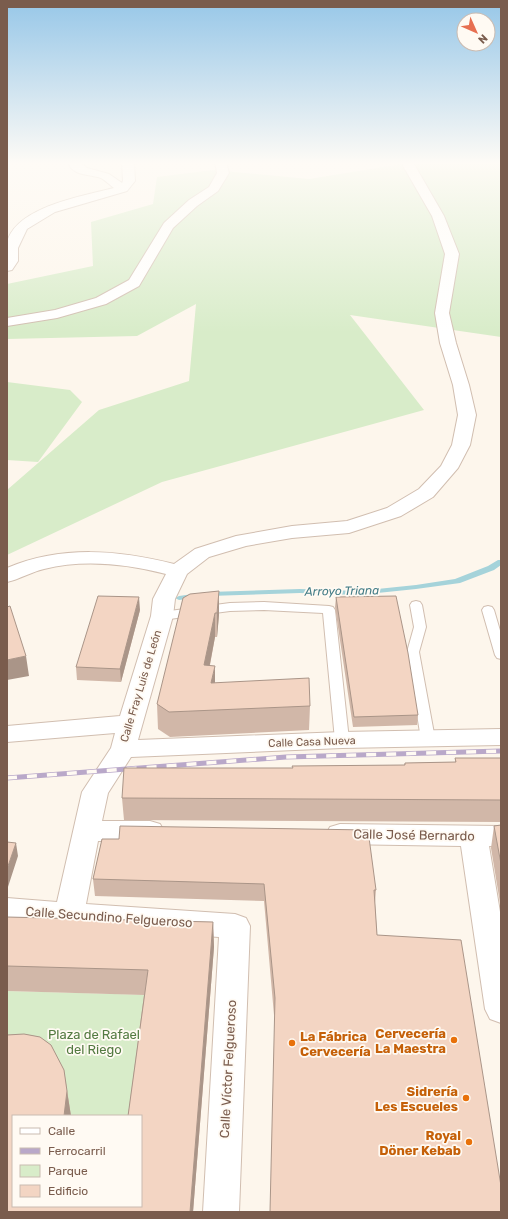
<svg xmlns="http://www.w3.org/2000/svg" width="508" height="1219" viewBox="0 0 508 1219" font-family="Rubik,sans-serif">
<rect width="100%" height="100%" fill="#fdf6ec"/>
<!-- green -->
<path fill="#d8ecc9" d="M414,162H501V337L350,315L424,410L162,482L7,555V490L99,410L189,381L196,304L137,336L7,339V284L93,266L91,222L153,204L157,177L213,170L309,179Z
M7,382L70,390L82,402L38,462L7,460Z
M7,991L150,995L134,1116H71L7,1062Z"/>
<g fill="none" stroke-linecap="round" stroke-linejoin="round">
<!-- stream -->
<path fill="#a5d3da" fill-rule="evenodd" d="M498,560H501V565L494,570L460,583L416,589L358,595L300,593L209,596L205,594L209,592L300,589L358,591L416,585L455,579L488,566Z
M193,594L197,596L196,598L179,600L175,598L179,596Z"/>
<!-- lane casing -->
<g stroke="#d1beb0" stroke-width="2">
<path id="lane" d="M416,601L420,602L422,605L426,627L419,652L435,739L433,742L428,744L423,742L421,739L407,652L414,627L410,605L412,602Z
M264,602L329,606L333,607L335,610L349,740L347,743L342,745L337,743L335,740L323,613L264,610L230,611L162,620L158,619L156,616L158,613L162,612L230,603Z
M488,606L492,607L494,610L501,634V659L497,658L495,655L482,610L484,607Z"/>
</g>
<!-- street casing -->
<g stroke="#d1beb0" stroke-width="2">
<path id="street" d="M68,162H79L87,168L109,174L122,183L123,181L122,162H134L135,181L127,191L55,212L27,229L18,248V261L12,270L7,271C7,263 5,252 7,243C15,207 83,196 114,188C110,185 105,180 101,178C89,174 72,176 68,162Z
M215,162H226L229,173L218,191L197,206L173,228L139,286L106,304L57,318L7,326V318L55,310L96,298L129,280L164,223L189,200L209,187L217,173Z
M403,162H414V164L444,216L459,254L449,313L456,343L469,385L476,415L470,445L458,468L433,497L401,516L349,533L292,538L246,546L209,557L187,574L175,599L173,616L138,740L342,732L501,729V745L342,748L131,757L108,793L102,821H150L160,824L164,831L160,838L150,841H98L86,904L235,914L246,918L250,926L239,1212H203L219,937L7,922V898L57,902L82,792L111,748L115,733L7,742V726L120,716L151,616L153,599L166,574C127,564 84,559 44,569C31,572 20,579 7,582V568C62,545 118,550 174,564L195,549L236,536L292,526L347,521L387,508L419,489L441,466L452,445L458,415L453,385L440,343L435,313L445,254L432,216L402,164Z
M340,824L501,826V846H489L501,918V1023L490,1019L485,1009L461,846L340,844L330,841L326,834L330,827Z"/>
</g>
<!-- lane -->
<use href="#lane" fill="#fff" fill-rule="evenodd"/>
<!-- street -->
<use href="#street" fill="#fff" fill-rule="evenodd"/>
<!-- rail casing -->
<g stroke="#b9a8c9" stroke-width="5">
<path id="rail" d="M7,778L286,757L501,751"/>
</g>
<!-- rail -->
<use href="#rail" stroke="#fffaf3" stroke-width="3.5" stroke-dasharray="10" stroke-linecap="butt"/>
</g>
<!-- wall -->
<path fill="#d1b7a8" d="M190,594L219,615L217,637H215L210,665L215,683L310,706L309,730L170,737L158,729L157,704Z
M336,597L418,715L417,725L353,727L335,607Z
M140,610L121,682L77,680L76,667Z
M455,758H501V822L124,820L122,798L292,768L404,765L405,763L455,762Z
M501,825V909L491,848L494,826Z
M102,839L376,890L375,903L377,935L274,1015L264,901L95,896L93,879Z
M7,917L213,922L214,947L193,1212H7V1035L24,1034L40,1037L51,1045L64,1070L71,1116H13V1206H141V1116H128L144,995L7,991Z"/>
<!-- shaded-wall -->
<path fill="#aa9588" d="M219,591V615L217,637V613Z
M139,597L140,610L121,682L120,669Z
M215,613V637L205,690L204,665Z
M26,656L29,676L7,680V660Z
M215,666V690L211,683Z
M16,843L18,856L7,890V869Z
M213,922L214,947L193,1212H190Z
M67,1091L71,1116H64Z"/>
<!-- building -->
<path fill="#f3d5c3" stroke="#aa9588" d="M219,591L217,613H215L204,665L215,666L211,683L309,678L310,706L169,712L157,704L183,598L190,594Z
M98,596L139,597L120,669L76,667Z
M396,596L408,653L418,715L354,717L336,597Z
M10,606L26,656L7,660V607Z
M455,758H501V800L122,798L124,768H293L292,766L405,765V763L456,762Z
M501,825V864L494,826Z
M120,826L368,830L376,890H374L377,935L461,940L501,1186V1212H270L275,998L264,884L93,879L102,839H119Z
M7,842L16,843L7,869Z
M7,917L213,922L190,1212H7V1035L24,1034L40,1037L51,1045L64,1070L67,1091L64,1116H13V1206H141V1116H128L148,970L7,966Z"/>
<!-- sky -->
<linearGradient id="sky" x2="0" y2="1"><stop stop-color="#97c7e8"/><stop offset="0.49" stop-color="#fefbf6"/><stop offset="1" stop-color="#fefbf6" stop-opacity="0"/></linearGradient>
<rect width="508" height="333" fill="url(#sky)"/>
<!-- markers -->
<g fill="#e8710a" stroke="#fffaf3" stroke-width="1.5">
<circle cx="454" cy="1040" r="4"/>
<circle cx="292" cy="1043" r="4"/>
<circle cx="466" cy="1098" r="4"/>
<circle cx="469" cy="1142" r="4"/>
</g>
<g text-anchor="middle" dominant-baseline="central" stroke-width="3.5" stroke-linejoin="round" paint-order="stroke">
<!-- street labels -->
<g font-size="11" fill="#7a5c4d" stroke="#fffaf3">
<text transform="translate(141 686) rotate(-73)">Calle Fray Luis de León</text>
<text transform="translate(312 742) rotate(-2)">Calle Casa Nueva</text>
</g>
<!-- water labels -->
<g font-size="12" font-style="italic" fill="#437c86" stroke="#fffaf3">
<text transform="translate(342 591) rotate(-1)">Arroyo Triana</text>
</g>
<!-- near-street labels -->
<g font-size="13" fill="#7a5c4d" stroke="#fffaf3">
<text transform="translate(414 835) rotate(1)">Calle José Bernardo</text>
<text transform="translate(109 917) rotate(4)">Calle Secundino Felgueroso</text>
<text transform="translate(228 1069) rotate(-87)">Calle Víctor Felgueroso</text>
</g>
<!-- near-food labels -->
<g font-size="13" font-weight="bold" fill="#c56008" stroke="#fffaf3" text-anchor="end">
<text x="446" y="1033">Cervecería<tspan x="446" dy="15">La Maestra</tspan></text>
<text x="300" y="1036" text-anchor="start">La Fábrica<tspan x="300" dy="15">Cervecería</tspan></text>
<text x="458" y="1091">Sidrería<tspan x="458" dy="15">Les Escueles</tspan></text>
<text x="461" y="1135">Royal<tspan x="461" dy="15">Döner Kebab</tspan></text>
</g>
<!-- near-park labels -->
<g font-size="13" fill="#537a41" stroke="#fffaf3">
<text x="94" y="1034">Plaza de Rafael<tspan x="94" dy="15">del Riego</tspan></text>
</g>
</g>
<!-- border -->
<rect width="508" height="1219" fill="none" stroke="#7a5c4d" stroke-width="16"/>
<!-- legend -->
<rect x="12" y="1115" width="130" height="92" fill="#fffaf3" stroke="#cabbb1"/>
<rect x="20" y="1128" width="20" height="6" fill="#ffffff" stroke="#cabbb1"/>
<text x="48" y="1135" font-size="12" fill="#7a5c4d">Calle</text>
<rect x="20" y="1148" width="20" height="6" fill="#b9a8c9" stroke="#cabbb1"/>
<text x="48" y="1155" font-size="12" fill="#7a5c4d">Ferrocarril</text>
<rect x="20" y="1165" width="20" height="12" fill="#d8ecc9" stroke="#cabbb1"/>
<text x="48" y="1175" font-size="12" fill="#7a5c4d">Parque</text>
<rect x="20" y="1185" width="20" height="12" fill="#f3d5c3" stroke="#cabbb1"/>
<text x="48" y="1195" font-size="12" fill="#7a5c4d">Edificio</text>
<!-- north arrow -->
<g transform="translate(476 32) rotate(135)"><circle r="19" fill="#fffaf3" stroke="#cabbb1"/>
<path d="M0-3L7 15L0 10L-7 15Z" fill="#e76f51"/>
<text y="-6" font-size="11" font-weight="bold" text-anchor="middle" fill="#7a5c4d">N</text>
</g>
</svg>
